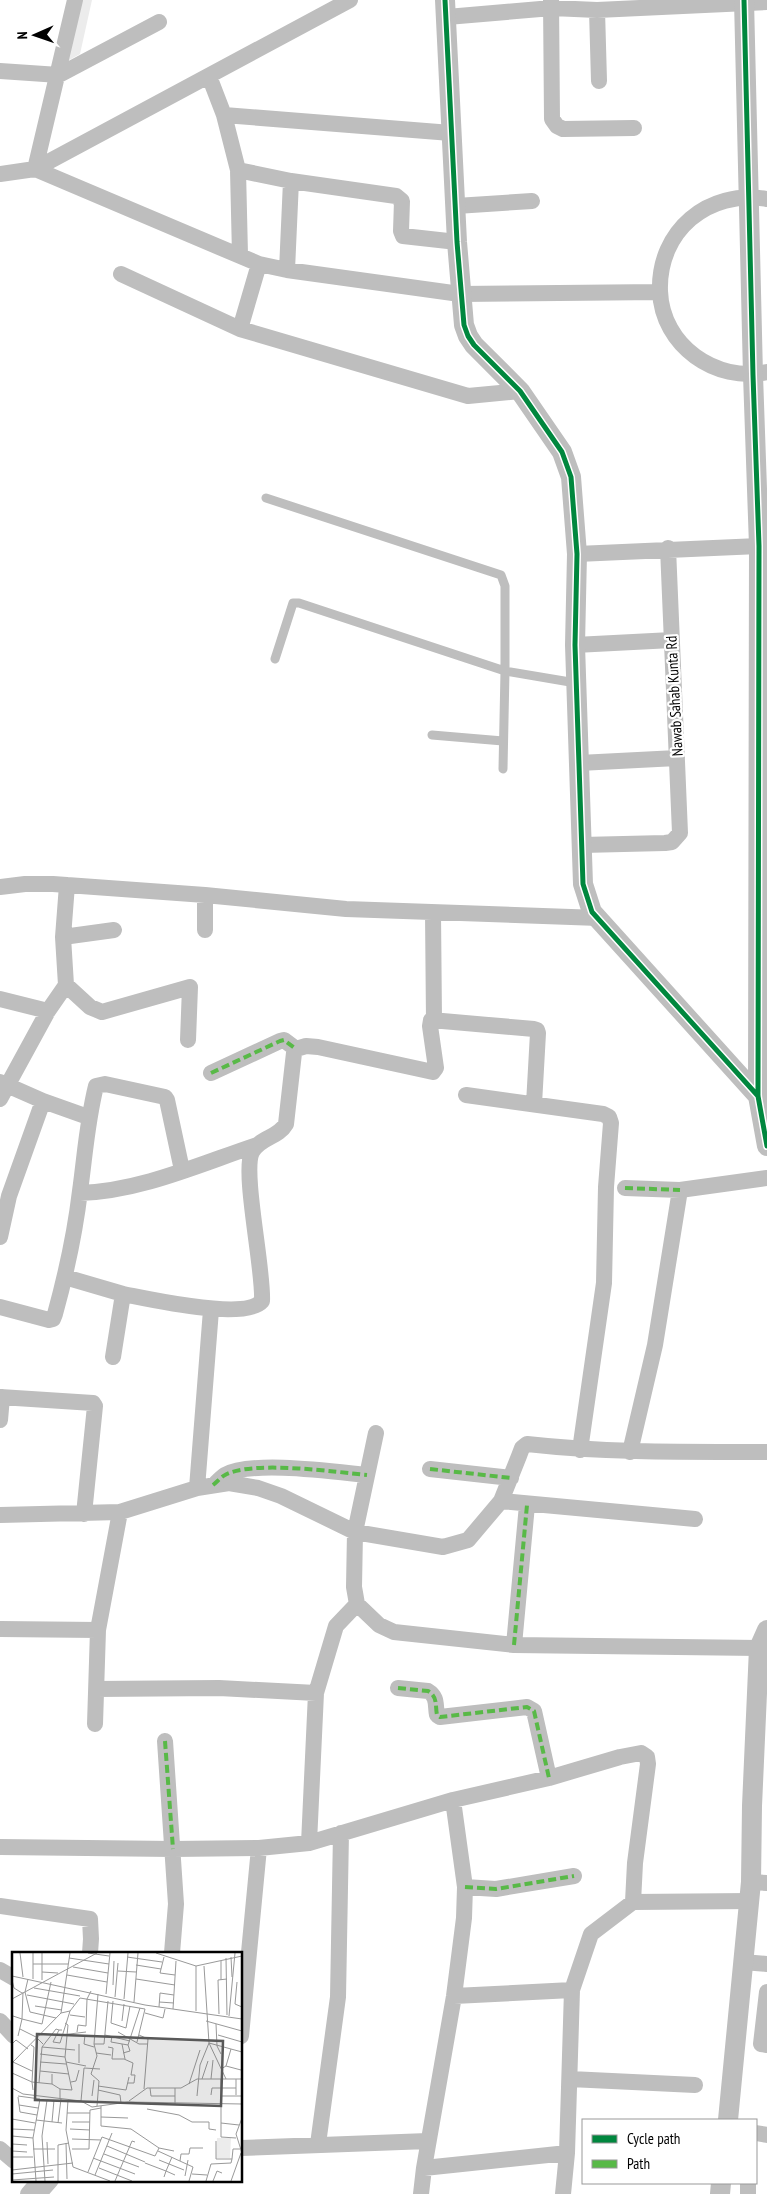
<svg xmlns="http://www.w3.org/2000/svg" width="767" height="2194" viewBox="0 0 767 2194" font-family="'PT Sans Narrow',sans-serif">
<rect width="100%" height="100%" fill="#fff"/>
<!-- green -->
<path fill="#ececec" d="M79,0H92L80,54L64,63Z"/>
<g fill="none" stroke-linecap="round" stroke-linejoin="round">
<!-- service -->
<path stroke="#bebebe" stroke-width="9" d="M266,498L501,575L505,586V671L576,683
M275,659L293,603H299L505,671L503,769
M432,735L503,741"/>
<!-- minor -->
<path stroke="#bebebe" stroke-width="16" d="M75,0L35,169L259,264L287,270L460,294L660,292
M551,0L552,119L557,126L563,129L634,128
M597,10L599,81
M447,17L552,8L597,10L767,2
M0,71L59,75L159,22
M209,76L224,115L238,170L240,255
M224,115L451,133
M238,170L291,181L396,196L402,201L401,231L403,236L457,242
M0,174L35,169L350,0
M767,199C708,189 658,231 660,291C662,346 716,383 767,372
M456,206L532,201
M287,270L291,181
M121,274L240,329L468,396L520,391
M240,329L259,264
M577,554L759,546
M575,645L672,640
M579,763L677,758
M582,845L665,843L672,842L680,833L668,548
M0,887L25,884H53L205,895L346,909L599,918
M205,895V930
M433,913L434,1020
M63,937L114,930
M66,985L90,1007L102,1012L190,987L188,1040
M0,999L48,1011
M211,1073L280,1041L284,1040L296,1049
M0,1082L43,1101L88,1117
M466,1095L603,1114L609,1117L611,1123L606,1187L604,1283L580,1450
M0,1099L48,1011L66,985L63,937L67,885
M625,1188L680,1190
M80,1193C141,1191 200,1164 257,1145
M0,1237L9,1196L43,1101
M65,1277L123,1294
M0,1307L49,1320L53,1319L55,1314C66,1274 75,1233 80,1191C85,1155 87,1122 96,1086L105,1084L165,1097L167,1100L182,1170
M113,1357L123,1294C149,1299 245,1321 262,1301C264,1271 242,1172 252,1152C260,1137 278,1138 286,1124L294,1053L296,1049L306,1046L318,1047L433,1072L436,1068L430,1026L431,1020L534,1029L537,1030L538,1033L534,1104
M0,1397L93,1403L95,1406L84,1514
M0,1420L2,1397
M376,1433L355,1532L354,1587L357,1604L379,1625L394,1632L514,1645L759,1648
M630,1452L655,1345L680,1190L767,1178
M430,1469L511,1478
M216,1483C219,1480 222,1477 225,1475C251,1460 336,1472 367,1475
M197,1488L211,1310
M501,1501L695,1519
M0,1515L120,1512L197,1488L229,1483L258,1488L281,1496L355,1532L443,1547L468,1540L501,1501L519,1456L522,1448L527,1444C607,1453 687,1452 767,1452
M0,1629L98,1630L120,1512
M514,1645L527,1505
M398,1688L428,1691C438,1697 435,1705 437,1715L440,1717L527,1707L534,1711L549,1778
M96,1689L219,1688L316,1693
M95,1724L98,1630
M165,1741L176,1904L172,1953
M453,1800L465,1887L464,1918L454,1996L424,2168L567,2153
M309,1843L316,1693L336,1626L357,1604
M0,1847L173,1849L259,1848L309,1843L453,1800L549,1778L620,1757L641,1753L647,1757L648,1764L635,1863L633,1902
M751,1882L767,1883
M465,1887L496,1889L574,1876
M0,1906L90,1919L91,1939L90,1953
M743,1962L767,1964
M0,1970L14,1978
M767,1992L761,2044L767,2045
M454,1996L572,1990L591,1934L633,1902L750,1901
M0,2021L14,2036
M241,2036L259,1848
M570,2079L695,2085
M756,2133L767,2135
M318,2144L338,1997L341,1833
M241,2148L428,2141
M0,2149L14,2161
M28,2194L34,2187L44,2188L51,2180
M421,2194L424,2168
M563,2194L567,2153L572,1990
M748,2194V2183"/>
<!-- tertiary -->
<path stroke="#bebebe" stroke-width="20" d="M445,0L457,242L464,325L468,336L474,345L520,391L562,452L571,477L577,554L575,645L583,884L592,912L758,1096
M744,0L753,375L759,546L758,1096L767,1146
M728,2120L751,1882L752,1806L759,1648L767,1630
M720,2194L721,2183"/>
<!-- quiet -->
<path stroke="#58b947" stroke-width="4" stroke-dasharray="8 4" stroke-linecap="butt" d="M211,1073L280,1041L284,1040L296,1049
M625,1188L680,1190
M430,1469L511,1478
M213,1485C217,1482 221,1477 225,1475C252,1460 336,1472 367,1475
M514,1645L527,1505
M398,1688L428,1691C438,1697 435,1705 437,1715L440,1717L527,1707L534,1711L549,1778
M165,1741L173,1849
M465,1887L496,1889L574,1876"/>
<!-- cycleway casing -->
<g stroke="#fff" stroke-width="8">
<path id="cycleway" d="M445,0L457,242L464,325L468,336L474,345L520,391L562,452L571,477L577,554L575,645L583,884L592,912L758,1096
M744,0L753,375L759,546L758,1096L767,1146"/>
</g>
<!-- cycleway -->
<use href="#cycleway" stroke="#00873e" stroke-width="5"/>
</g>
<g text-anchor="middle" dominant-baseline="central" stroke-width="4.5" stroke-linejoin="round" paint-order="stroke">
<!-- street labels -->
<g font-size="15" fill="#000" stroke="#fff">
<text transform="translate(674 696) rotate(-93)">Nawab Sahab Kunta Rd</text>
</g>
</g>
<!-- overview -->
<g transform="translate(12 1952)">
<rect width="230" height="230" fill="#fff"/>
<path d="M205,186H219L218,206H204Z" fill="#ececec"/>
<path fill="none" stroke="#999" stroke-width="1" d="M8,1L11,25M30,1V28M76,1L97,4M144,1L184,14L230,4M115,5L150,10M152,5L148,21L163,23M219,5L220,25M57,6L97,12M214,6L215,63M209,9V28M21,12H56M124,13L149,17M192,14L197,91L214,127M61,15L96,21M106,19L124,20M30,20L46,21M55,23L95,30M0,24L133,53L230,67M16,27L13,40L18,60L44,66M21,27V1M124,27L163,33M0,28L2,36L10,41M225,30L223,52L230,55M101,33L102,9M22,36L68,44M11,40L10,67L30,72L39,30M94,42L98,1M15,43L62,52M0,44V77M103,45L106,11M0,47L85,1M112,47L116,1M101,49L99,71L114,76L118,54M122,50L126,1M147,50L162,51M23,54L50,58M147,55L148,41L162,43M161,57L164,9M184,59V14M49,61L58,59L68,46L133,57M133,61L151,66L153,57M207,62L206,28L215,27M58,63L73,65M1,64L10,67L6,84M217,64L223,1M110,69L112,52M194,69L230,79M204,72L205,94L209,102M8,77L24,85L31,92M50,78H47L41,90L48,91L58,59M65,80L66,73L74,74L75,47L79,39M106,80L127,92H136M49,83L74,80M73,83L72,92L82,95M93,83L118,89M127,83L136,87L132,137M206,83L230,90M100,84L99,90L116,93M125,90L133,57M0,92L4,88L16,97M82,92H92L96,49M110,92L113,107M30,95L63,98M96,95L101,96L100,107H112L121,111L119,123H123L122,131H116M84,101L99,103M111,101L118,99L116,93L128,56M28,102L53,105M1,110L20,119M28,110L54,112M54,110L74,114M0,111L49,61L58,1M67,111V92M214,114L229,118M209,117L214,114L219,97M28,119L57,122M0,121L20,130L22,95L19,93M40,122V132L48,137V147M190,127L196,109M199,127L201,108M209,127V185L224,186M59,130L64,129L67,118M27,131L30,95L44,77L47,78M177,132L188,98M86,134L114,138L117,125M0,136L11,142L69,149L80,155L116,150L230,152M138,136L139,144H163M163,136V152M48,137L60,138L53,105L56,73L53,71M21,138L20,130L40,132M86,138L108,143L109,151M199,143L200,136H224M224,143V127M6,144L28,147L21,186L24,229M80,144L82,128M185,144L188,113L197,91L230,100M209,144H230M6,145L8,160L25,163M56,148L54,178L61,215L98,229M69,149L72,116L88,117M117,149L135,136H169L185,127H230M7,153L26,156M85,154L87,129L79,122L85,104L82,92L86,42M89,154V174L119,177L147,196L162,199M135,157L167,163L180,170H197V177L204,178M55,161H78M89,165L116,166M230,166L224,182L230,201M0,167L23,171M24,168L50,171M40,170L42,148M60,170H78M46,171L49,147M209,171L227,173M0,177L22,178M58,177L78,178M0,184L21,186M60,187L89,188M204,189V207H220L221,197H228M35,190L36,212M54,191L55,227M0,192L15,193M95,194L133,210M21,197H43M60,197H77L78,158L89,156M0,199L15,200M146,199L181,215L177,229M92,202L127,215M0,205H21M81,206L123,222M147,208L172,218M168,209L169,202H177L178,196H191M133,211L154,219L160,205M87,216L120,229M0,218L61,211M76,220L90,185L143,204L147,196M0,222L41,218M180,222L195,223M83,223L100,181M173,224L176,208M152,225L154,219L163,223M0,228L42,225M33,229L30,184L35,148L42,149M46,229V193L57,191M103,229L120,189L123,190M194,229L199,212L219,211L220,207M201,229L205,219L210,221M219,229L229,201"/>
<path fill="#595959" fill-opacity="0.15" stroke="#595959" stroke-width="2.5" d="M25,82L211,89L209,154L23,148Z"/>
<rect width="230" height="230" fill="none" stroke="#000" stroke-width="2.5"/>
</g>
<!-- legend -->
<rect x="582" y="2119" width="175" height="65" fill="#ffffff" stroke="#999999"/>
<rect x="592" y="2135" width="25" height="8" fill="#00873e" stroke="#999999"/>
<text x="627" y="2144" font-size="15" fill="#000000">Cycle path</text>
<rect x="592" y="2160" width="25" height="8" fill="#58b947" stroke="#999999"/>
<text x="627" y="2169" font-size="15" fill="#000000">Path</text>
<!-- north arrow -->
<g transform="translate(35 35) rotate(268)" stroke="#ffffff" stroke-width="4" paint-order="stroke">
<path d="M0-4L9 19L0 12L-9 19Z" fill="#000000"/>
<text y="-8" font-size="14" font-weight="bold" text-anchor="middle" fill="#000000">N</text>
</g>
</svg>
